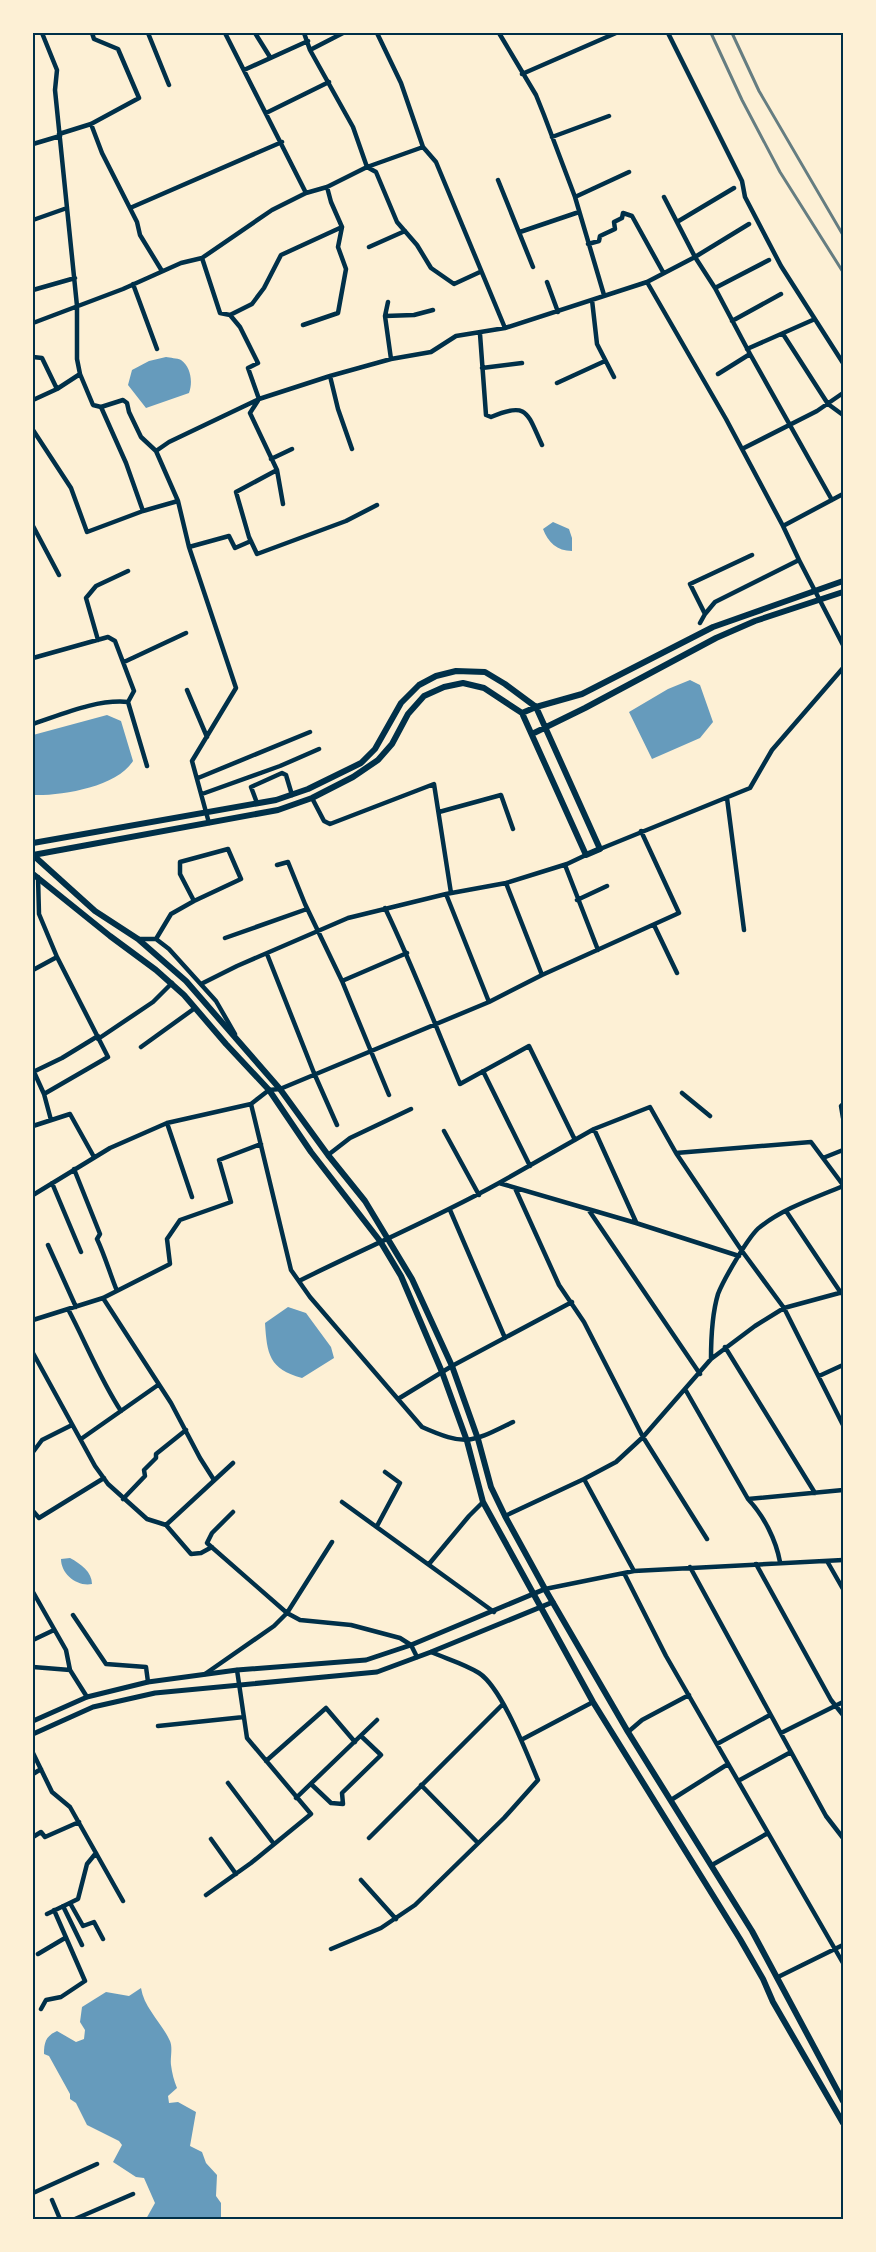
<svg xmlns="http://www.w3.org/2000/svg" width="876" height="2252" viewBox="0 0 876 2252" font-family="Lora,serif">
<rect width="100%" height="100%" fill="#fdf0d5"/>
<!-- water -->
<path fill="#669bbc" d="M166,357C170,358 177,358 181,360C191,367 193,382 189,393L146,408L128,385L132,370L149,361Z
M553,522L569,529L572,538V551C557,551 548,542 543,529Z
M690,680L700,685L713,722L700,738L652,759L629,712L668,689Z
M107,715L121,721L133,761C117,787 61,796 33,795V735Z
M288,1307L306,1313L331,1347L334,1358L302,1378C269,1369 267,1354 265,1323Z
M70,1558C81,1564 92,1572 92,1584C77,1587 61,1574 61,1559Z
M141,1988C144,2008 162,2023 170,2041C173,2048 170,2058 171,2065C172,2073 174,2081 177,2088L168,2096L169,2103L178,2102L196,2112L190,2146L202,2152L206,2163L217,2175L216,2196L221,2203V2217L219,2219H146L155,2203L144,2178L136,2177L113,2162L122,2145L119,2141L87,2125L76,2103L70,2099V2094L49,2056L44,2054C44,2042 46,2036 57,2031L76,2042L84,2039L85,2030L80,2022L82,2007L106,1992L129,1996Z"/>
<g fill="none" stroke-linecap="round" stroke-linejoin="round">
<!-- minor -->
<path stroke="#003049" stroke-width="4.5" d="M148,33L169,85
M225,33L306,193
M255,33L270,57
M304,33L310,50L353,127L367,167L376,172L397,222L417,245L431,268L454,284L480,272
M377,33L401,83L423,147L436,162L505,328
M499,33L536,95L544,115L575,197L604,295
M668,33L742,181L745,197L781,266L843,363
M310,50L343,33
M244,70L308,41
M522,74L616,33
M266,113L329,82
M91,124L102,153L137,222L140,235L162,271
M59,134L91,124L139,98L118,49L94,39L92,33
M552,137L609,116
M33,144L60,136
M498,180L533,267
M575,197L629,172
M664,197L695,257L715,288L750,354L718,374
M130,208L282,142
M33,220L67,208
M677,222L734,188
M520,232L579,212
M588,244L599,241L600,236L615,229L614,222L622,218L623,213L632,216L663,272
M369,247L405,231
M202,258L220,313L230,315L240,327L258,363L248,368L259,399
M547,282L558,312
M647,282L695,257L749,224
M133,284L157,349
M715,288L769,260
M33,290L75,278
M592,300L597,344L614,377
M388,302L385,316L391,359
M230,315L252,304L264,288L281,255L342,227
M385,316L414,315L433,310
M732,321L781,294
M33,323L123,289L181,263L202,258L272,210L306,193L327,187L367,167L423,147
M303,325L338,313L346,269L338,247L342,227L331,202L327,187
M480,334L486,415L491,417C528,401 527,413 542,445
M783,334L828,404L843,415
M747,349L815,319
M750,354L832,500
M33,357L42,358L57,389
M482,368L522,363
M80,374L93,405L101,407L126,463L143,511
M330,376L338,409L352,449
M557,383L605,361
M259,399L250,413L277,470L283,504
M33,400L57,389L80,374L77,359V306L55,90L57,70L42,33
M101,407L123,400L127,403L129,412L141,437L156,451
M33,430L71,488L87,532L143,511L178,501
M742,449L817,411L843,393
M271,459L292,449
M277,470L236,492L249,537L257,554L346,521L377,505
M33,526L59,575
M189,547L229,536L235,548L251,541
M799,560L843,645
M705,614L690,584L752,555
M700,623L705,614L715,602L799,560L783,526L843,494
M98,640L86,598L96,586L128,571
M33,658L108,637L115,641L134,691L128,702L147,766
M124,662L186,633
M187,690L207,737
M33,724C63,714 97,699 128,702
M198,778L310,732
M202,794L280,766L319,749
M312,798L324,821L330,824L434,784L451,893
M727,798L744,930
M257,803L251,787L282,773L286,775L292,795
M439,812L501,795L513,829
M209,823L192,761L236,688L189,547L178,501L156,451L169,442L259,399L330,376L391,359L431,352L456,336L505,328L647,282L726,419L783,526
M228,849L241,879L194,901L180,874V862Z
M600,849L750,788L772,750L843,668
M277,865L288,862L305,904L342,981L389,1095
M565,865L598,950
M38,877L39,914L57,957L108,1057L44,1094L51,1120
M506,883L542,975
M446,894L489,1002
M577,900L607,886
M385,908C413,966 435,1025 460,1084L529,1046L575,1140
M654,925L677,973
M225,938L307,909
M138,939H156L169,949L216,1001L235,1034
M156,939L171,914L194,901
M267,954L314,1073L337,1125
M33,970L57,957
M342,981L407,953
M201,984L237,966L348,918L446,894L506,883L567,864L586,855
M98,1039L153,1002L172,983
M141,1047L195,1008
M483,1071L530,1166
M33,1072L62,1058L98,1036
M34,1072L44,1094
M682,1093L710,1116
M251,1104L291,1270L310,1297L422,1427C467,1447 472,1442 513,1422
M843,1104L841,1106L843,1118
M167,1123L192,1197
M33,1126L70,1114L94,1157
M594,1129L636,1222
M444,1131L479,1195
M676,1153L811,1142L843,1185
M328,1155L350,1138L411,1109
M823,1158L843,1150
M74,1169L100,1234L97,1239C105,1256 110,1274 117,1291
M52,1183L81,1252
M499,1183L594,1129L650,1107L676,1153L742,1251L784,1308L843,1425
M515,1188L559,1285L584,1322L643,1437L707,1539
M33,1195L110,1148L167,1123L251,1104L269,1090L280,1089L489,1002L542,975L679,913L641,831
M588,1209L700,1374
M450,1210L505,1338
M786,1211L841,1293
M48,1245L76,1307
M299,1281C365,1248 434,1219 499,1183L636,1223L739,1256
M103,1298L171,1403L200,1458L214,1480
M68,1309C86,1343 100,1379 121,1411
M33,1320L103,1298L170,1264L167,1239L180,1220L231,1202L219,1160L261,1144
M725,1347L815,1493
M33,1353L95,1466L108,1484L147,1519L166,1525L191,1554L201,1553L212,1547
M711,1359C711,1339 712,1314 718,1294C723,1281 749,1235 760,1227C784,1208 815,1198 843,1186
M819,1376L843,1365
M685,1389L748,1499L843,1490
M398,1399L452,1366L572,1302
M81,1439L158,1385
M33,1452L42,1440L72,1425
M584,1479L634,1571
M123,1499L145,1476L144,1470L156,1458V1454L186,1430
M748,1499C764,1516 776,1540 780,1562
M342,1502L494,1612
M33,1511L39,1518L104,1478
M233,1512L212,1533L207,1543L287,1613L300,1620L351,1625L400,1638L411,1645L417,1657
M505,1516L584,1479L616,1462L643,1437L711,1359L755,1326L784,1308L843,1292
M166,1525L233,1463
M377,1526L400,1483L385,1472
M827,1561L843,1589
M429,1564L469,1516L483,1502
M756,1564L831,1700L843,1715
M690,1567L826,1816L843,1838
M624,1573L666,1656L843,1963
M545,1589L634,1571L843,1560
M33,1592L66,1650L70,1670
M73,1615L106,1664L146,1667L148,1682
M33,1640L54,1630
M33,1667L70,1670L87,1697
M205,1674L274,1626L287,1613L332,1542
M158,1726L244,1717
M628,1732L642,1720L689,1695
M781,1733L843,1702
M521,1740L593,1702
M717,1744L770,1715
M33,1753L52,1792L70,1807L123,1901
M266,1761L326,1708L355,1742
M33,1774L41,1769
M738,1781L791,1752
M228,1783L274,1844
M311,1784L331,1803L343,1804L342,1793L381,1755L361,1736
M421,1785L478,1843
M296,1798L377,1720
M671,1800L728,1764
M33,1837L41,1832L45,1837L79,1822
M369,1838L503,1704
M211,1839L236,1874
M712,1865L768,1833
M361,1880L396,1919
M206,1895L251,1863L311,1814L247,1738L237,1670
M70,1903L83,1926L94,1922L103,1939
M63,1906L82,1945
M47,1914L78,1899L87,1864L96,1853
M331,1949L381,1928L415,1905L504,1818L538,1780C527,1754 502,1688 479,1673C465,1664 447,1659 431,1652
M38,1954L65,1938
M778,1977L843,1945
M41,2009L46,2000L61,1997L85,1981L54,1910
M33,2193L97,2164
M52,2200L60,2219
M75,2219L133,2194"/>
<!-- tertiary -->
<path stroke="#003049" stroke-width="5" d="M33,1721L87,1697L148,1682L237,1670L366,1660L411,1645L545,1589
M33,1734L93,1707L155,1693L377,1672L431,1652L553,1602"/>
<!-- secondary -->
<path stroke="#003049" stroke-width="6" d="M522,713L536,707L582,694L713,627L843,581
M532,734L585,708L716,638L755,621L843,592
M33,843L276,800L308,789L361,763L375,749L401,703L419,685L436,676L456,671L485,672L505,684L536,707L600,849L586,855L522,713L484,688L463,683L444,687L424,696L408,714L392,744L378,760L353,777L312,798L278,810L33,855
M33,855L95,911L138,939L186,981L280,1089L328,1155L365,1201L412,1279L452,1366L478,1439L491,1487L505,1516L545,1589L628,1732L752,1931L843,2101
M33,874L110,936L156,970L184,995L226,1044L269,1090L311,1152L380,1241L401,1276L442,1372L467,1441L483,1502L593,1702L740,1939L763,1979L773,2002L843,2123"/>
<!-- rail -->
<path stroke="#657d81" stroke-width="3" d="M711,33L742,100L780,172L843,272
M732,33L759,91L843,235"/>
</g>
<!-- border -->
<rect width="876" height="2252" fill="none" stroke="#fdf0d5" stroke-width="69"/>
<rect x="34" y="34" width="808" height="2184" fill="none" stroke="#003049" stroke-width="2"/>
</svg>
